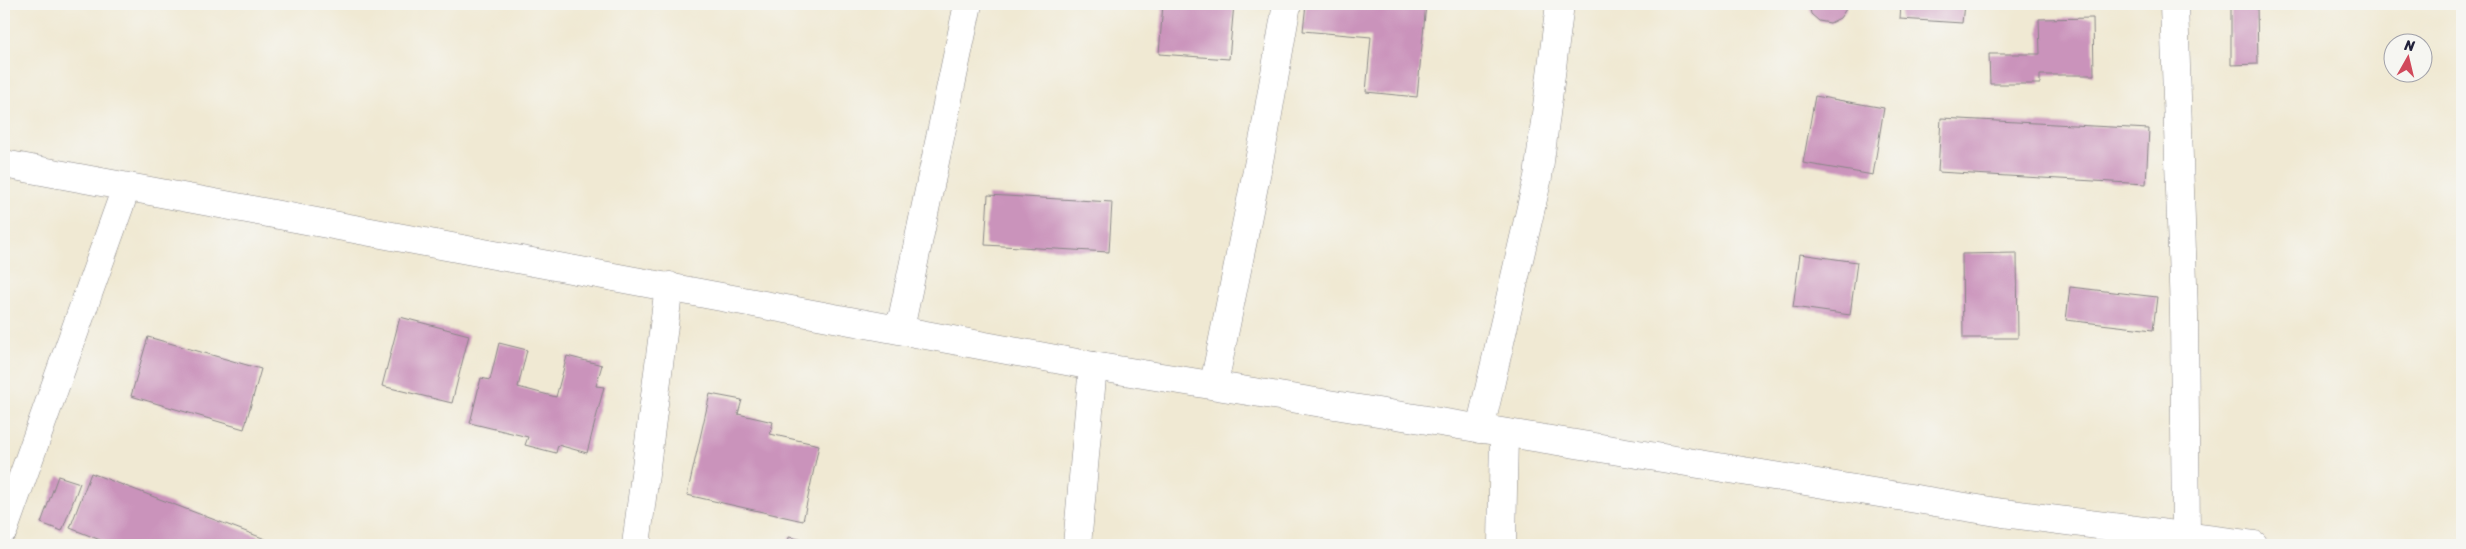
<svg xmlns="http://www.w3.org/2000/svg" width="2466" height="549" viewBox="0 0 2466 549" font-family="Sriracha,sans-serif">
<rect width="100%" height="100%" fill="#f6f6f2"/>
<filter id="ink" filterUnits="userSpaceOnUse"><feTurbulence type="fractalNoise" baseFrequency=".02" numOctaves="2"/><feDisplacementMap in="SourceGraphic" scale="10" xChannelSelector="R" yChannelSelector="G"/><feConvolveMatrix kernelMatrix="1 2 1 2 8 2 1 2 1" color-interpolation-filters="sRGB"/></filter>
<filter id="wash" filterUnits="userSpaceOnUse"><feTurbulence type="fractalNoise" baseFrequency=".0096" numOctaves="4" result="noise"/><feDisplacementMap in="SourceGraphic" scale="20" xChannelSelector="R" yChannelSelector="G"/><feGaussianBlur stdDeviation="1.12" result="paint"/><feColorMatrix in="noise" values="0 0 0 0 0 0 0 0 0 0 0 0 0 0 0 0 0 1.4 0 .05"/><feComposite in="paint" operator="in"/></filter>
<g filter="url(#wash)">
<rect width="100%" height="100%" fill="#f0e9d3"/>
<g id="blocks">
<!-- building -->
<path fill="#ca93bb" d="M1163,4H1234L1229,59L1159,54Z
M1306,4H1426L1417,97L1366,92L1371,37L1303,31Z
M1809,4H1846V9L1840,18L1830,23L1819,21L1811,14Z
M1901,4H1964L1962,23L1900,19Z
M2231,4H2257L2258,64L2231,65Z
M2093,18L2094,75H2040V84H1990L1989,54H2040L2039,19Z
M1815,96L1884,108L1873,175L1803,163Z
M1941,118L2149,129L2146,184L1938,172Z
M988,195L1112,202L1109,252L985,245Z
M2017,253L2018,338H1963L1962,254Z
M1800,254L1857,262L1850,315L1793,307Z
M2070,287L2157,297L2153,330L2066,320Z
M400,317L469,335L452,403L382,386Z
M148,337L261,369L244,429L131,396Z
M499,343L527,350L518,387L556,397L567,356L602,365L596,386L604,387L587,453L558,445L556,453L525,445L528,437L470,423L481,378L490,380Z
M710,394L742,400L738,414L773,422L770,434L819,445L803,521L687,495Z
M91,473L281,545H113L70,528Z
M58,476L80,483L62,531L41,523Z
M789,537L823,544V545H788Z"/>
</g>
</g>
<g filter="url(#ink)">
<use href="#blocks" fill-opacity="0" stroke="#898687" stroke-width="1"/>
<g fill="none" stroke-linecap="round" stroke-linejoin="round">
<!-- minor casing -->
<g stroke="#898687" stroke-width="29">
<path id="minor" d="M2174,4L2184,314L2186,536
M900,329L968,4
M1214,384L1265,131L1287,4
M1480,429L1538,177L1560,4
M4,529L126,188
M636,545L669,286
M1077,545L1093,366
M1502,545L1504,433"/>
</g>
<!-- tertiary casing -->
<g stroke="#898687" stroke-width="29">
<path id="tertiary" d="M4,164L1093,366L2003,513L2254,545"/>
</g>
<!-- minor -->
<use href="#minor" stroke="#fff" stroke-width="28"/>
<!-- tertiary -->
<use href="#tertiary" stroke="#fff" stroke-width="28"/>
</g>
</g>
<!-- margin -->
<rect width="2466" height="549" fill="none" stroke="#f6f6f2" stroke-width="20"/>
<!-- north arrow -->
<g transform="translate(2408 58) rotate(8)"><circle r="24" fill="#f6f6f2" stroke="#a1a1a9"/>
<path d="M0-4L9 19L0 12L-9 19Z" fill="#d1495b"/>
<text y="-8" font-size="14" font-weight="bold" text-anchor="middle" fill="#22223b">N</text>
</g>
</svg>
